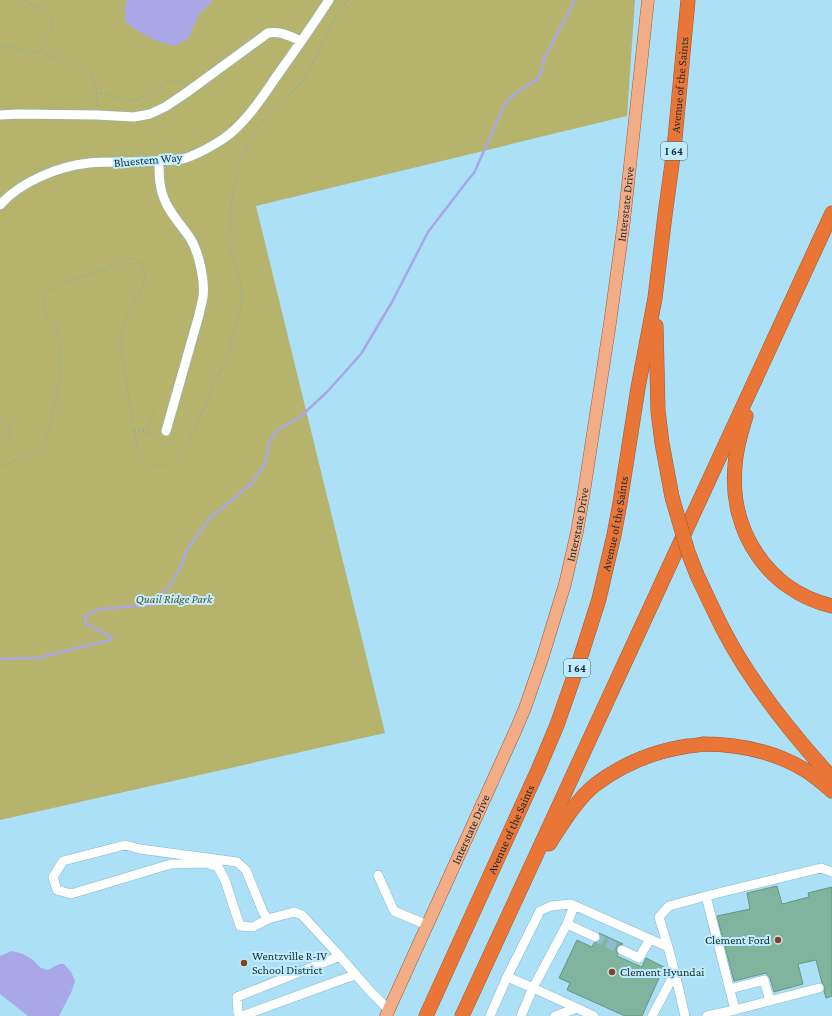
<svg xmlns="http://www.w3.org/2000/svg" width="832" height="1016" viewBox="0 0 832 1016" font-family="'Crimson Pro',serif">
<rect width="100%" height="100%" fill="#abe0f7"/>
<!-- green -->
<path fill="#b6b36d" d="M0,0H635L627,116L256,206L385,733L0,820Z"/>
<!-- water -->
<path fill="#aaa7e7" d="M127,0H212V2L199,14L189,38L175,46C153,41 143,35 125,22V5Z
M12,951L23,954L33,960L41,968L48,970L59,964H64L71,972L75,981L71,993L59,1016H28L0,994V956Z"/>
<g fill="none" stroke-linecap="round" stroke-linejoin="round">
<!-- stream -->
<path stroke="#aaa7e7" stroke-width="2.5" d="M0,659L37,658L110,640L112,637L86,624L85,616L99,609L152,605L171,584L181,566L186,551L210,518L251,484L265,464L269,442L279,429L299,418L327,392L361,354L392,302L428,232L468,180L474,173L505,104L517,92L538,79L544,64L543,60L575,0"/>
</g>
<!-- building -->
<path fill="#80b49e" stroke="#659782" d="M777,886L782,904L809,897L808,893L832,887V996L826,998L824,991L825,987L822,983L816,960L798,964L803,984L774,992L770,978L766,973L734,981L717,916L750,909L747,893Z
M599,933L623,944L619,945L617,947L616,950L618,954L617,956L642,967L646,958L664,967L642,1016H625L567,990L570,983L559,978L577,940L592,947L594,943L598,942L600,940L601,936Z"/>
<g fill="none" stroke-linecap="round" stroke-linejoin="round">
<!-- minor-tunnel -->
<path stroke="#8ebcd0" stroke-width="9" stroke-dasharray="9 4.5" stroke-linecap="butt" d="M595,937L622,950"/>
<!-- minor casing -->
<g stroke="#84b8ce" stroke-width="10">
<path id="minor" d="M0,115L18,114L97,115L134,117L150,114L165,107L186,93L268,33C281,31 289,36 301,41
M159,161C159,175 159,189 166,203C172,216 182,226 190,238C199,252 205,281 203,297C202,303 200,309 199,315L166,431
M0,205C20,182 59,166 89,163C110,161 131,163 152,161C162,160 173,161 182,159C195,156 212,146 223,139C244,125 262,98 276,77C294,52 312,26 329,0
M378,875L394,911L427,925
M706,896L735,1010L707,1016
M574,906L567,924L533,988L577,1008
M268,919L263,912L246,870L237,862L140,849L125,845L63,861L53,877L57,890L71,894L171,864L206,863L218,867L225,880L240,926L253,927L268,919L294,912L302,915L336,952L370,991L389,1010
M567,924L595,937
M622,950L639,958L650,939
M675,973L685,1016
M507,977L533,988L521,1016
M730,989L764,980L770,1001
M735,1010L819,988
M242,1016L238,1013L237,997L340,956
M242,1016L346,978L356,975
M490,1016L507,977L540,911L551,906L571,904L668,947
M555,1016L577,1008L594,1016
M652,1016L675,973L668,947L659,917L669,906L706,896L821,868L832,872"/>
</g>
<!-- major casing -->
<g stroke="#a05c36" stroke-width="13">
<g id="major">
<path id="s1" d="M386,1016L484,800L517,727L525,708L543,656L565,584L577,532L584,492L610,323L624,221L648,0"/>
</g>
</g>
<!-- highway casing -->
<g stroke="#a05c36" stroke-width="15">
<g id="highway">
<path d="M656,326L658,411L662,443L672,497"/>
<path d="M746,416C741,432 736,449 735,466C729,531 768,591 832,606"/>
<path d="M697,575C706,594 715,614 725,633C753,686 791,733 832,778"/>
<path d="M549,844C563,823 576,800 596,784C623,764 655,751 688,746C693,746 698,745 703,744C738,744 775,752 805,770C815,776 824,784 832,791"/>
<path id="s2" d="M426,1016L538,770L557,725L579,662L599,599L614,535L620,503L638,388L655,298L665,215L674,149L688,0"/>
<path d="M462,1016L832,213"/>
</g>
</g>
<!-- path -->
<path stroke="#7faabd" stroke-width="1.5" stroke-dasharray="1 3" stroke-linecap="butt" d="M24,0C31,5 40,7 46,12C62,24 47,41 39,53
M0,45C19,49 79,59 90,74C97,83 97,96 97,107
M97,93L134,101L148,95L166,81L172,80L185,83
M0,419C9,425 13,432 7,441C5,444 4,446 0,447
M143,430L148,427L156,404
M135,432L142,431L157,434
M0,466L35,454L45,444L50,425L58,390L61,370V351L57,329L44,310L43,301L45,295L50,289L92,273L106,270L126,258L133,259L142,264L145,272L144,283L139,295L130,310L123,325L121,344L123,365L138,451L144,459L152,465L161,467L168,464L178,455L187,444L195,429L202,412L217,379L230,347L242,304V293L238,273L229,244L231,204L238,169L245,151L258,128L268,114L299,85L310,70L331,25L337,15L348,0"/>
<!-- minor -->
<use href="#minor" stroke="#fff" stroke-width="9"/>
<!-- major -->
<use href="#major" stroke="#f2ac86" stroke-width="12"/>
<!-- highway -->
<use href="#highway" stroke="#e97536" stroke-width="14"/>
<!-- highway-bridge casing -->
<g stroke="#a05c36" stroke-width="15" stroke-linecap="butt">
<path id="highway-bridge" d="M672,497L688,552L697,575"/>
</g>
<!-- highway-bridge -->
<use href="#highway-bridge" stroke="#e97536" stroke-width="14"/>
</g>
<!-- markers -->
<g fill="#87411c" stroke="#c1ecfe" stroke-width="1.5">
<circle cx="778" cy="940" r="4"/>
<circle cx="244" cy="963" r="4"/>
<circle cx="612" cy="972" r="4"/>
</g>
<g text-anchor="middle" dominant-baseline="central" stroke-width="4" stroke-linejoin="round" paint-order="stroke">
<!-- shield labels -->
<g fill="#c1ecfe" stroke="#4b6672" stroke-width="1">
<rect x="661" y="142" width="26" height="18" rx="3"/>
<rect x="564" y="659" width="26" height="18" rx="3"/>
</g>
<g font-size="11" font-weight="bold" fill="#182d36">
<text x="674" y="151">I 64</text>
<text x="577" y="668">I 64</text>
</g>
<!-- street labels -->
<g font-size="12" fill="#182d36" stroke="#c1ecfe">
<text stroke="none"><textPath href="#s2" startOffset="973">Avenue of the Saints</textPath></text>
<text transform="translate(148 160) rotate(-5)">Bluestem Way</text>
<text stroke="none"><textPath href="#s1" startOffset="853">Interstate Drive</textPath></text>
<text stroke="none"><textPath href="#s1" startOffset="529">Interstate Drive</textPath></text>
<text stroke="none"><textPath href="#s2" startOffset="529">Avenue of the Saints</textPath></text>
<text stroke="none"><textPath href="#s1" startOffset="205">Interstate Drive</textPath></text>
<text stroke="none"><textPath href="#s2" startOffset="205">Avenue of the Saints</textPath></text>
</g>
<!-- park labels -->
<g font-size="12" font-style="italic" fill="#5a5823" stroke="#c1ecfe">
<text x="174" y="599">Quail Ridge Park</text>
</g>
<!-- poi labels -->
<g font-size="12" fill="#182d36" stroke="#c1ecfe" text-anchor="start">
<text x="770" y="940" text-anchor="end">Clement Ford</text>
<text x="252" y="956">Wentzville R-IV<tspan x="252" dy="14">School District</tspan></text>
<text x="620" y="972">Clement Hyundai</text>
</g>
</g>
</svg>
